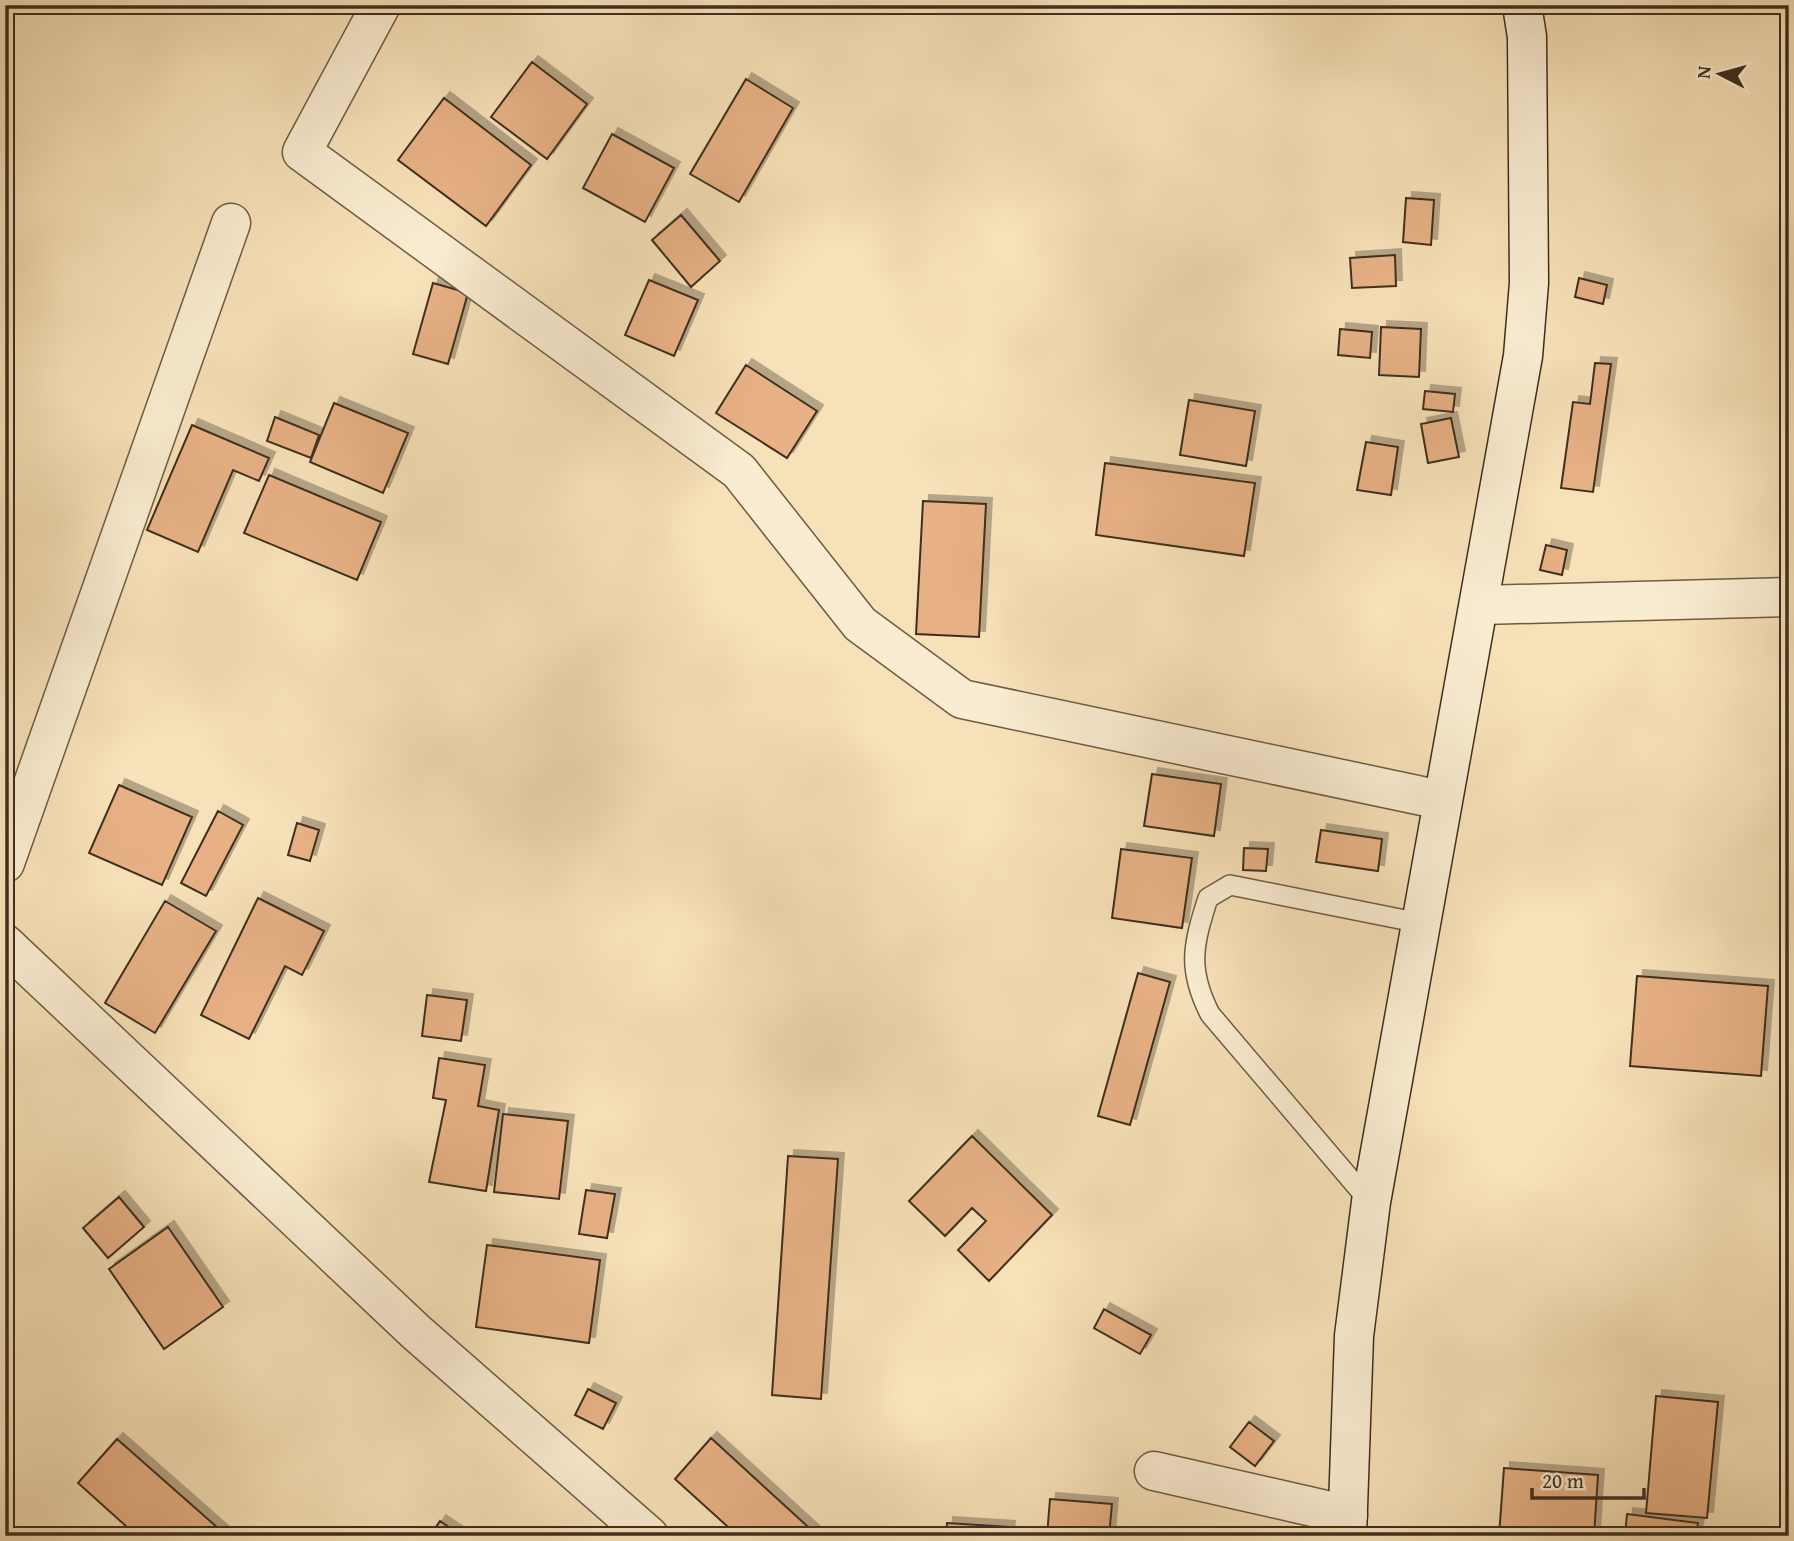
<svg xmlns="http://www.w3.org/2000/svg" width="1794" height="1541" viewBox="0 0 1794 1541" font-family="'Gentium Book Plus',serif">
<defs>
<filter id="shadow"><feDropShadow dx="6" dy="-6" stdDeviation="0" flood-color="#0004"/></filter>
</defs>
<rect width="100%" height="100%" fill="#f7e1b8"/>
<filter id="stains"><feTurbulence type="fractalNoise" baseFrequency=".00286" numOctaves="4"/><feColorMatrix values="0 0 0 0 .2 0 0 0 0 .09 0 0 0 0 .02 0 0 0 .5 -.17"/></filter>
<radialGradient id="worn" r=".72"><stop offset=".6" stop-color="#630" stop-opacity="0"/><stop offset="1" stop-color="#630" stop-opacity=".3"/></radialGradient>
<!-- building -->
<path fill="#e7b185" stroke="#3f2f1f" stroke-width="2" filter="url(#shadow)" d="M532,62L587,104L547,159L491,117Z
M746,79L793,108L739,202L690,174Z
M444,98L531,165L486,226L398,160Z
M612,134L674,168L645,222L583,188Z
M1406,198L1434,200L1431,245L1403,242Z
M681,215L720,261L691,287L652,240Z
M1395,255L1396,286L1352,288L1350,258Z
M1579,278L1607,285L1603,304L1575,297Z
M649,280L698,300L674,356L625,335Z
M433,283L468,293L448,364L413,354Z
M1381,327L1421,329L1419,377L1379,375Z
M1340,329L1372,332L1370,358L1338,355Z
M1595,363L1611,364L1593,492L1561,488L1573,402L1590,404Z
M746,365L817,411L787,458L716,413Z
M1425,391L1455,394L1453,412L1423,409Z
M1189,400L1255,411L1246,466L1180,455Z
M334,403L408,433L383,493L310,462Z
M275,417L319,435L311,458L267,441Z
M1451,418L1459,457L1428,463L1421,424Z
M192,425L269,458L259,481L233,470L198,552L147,530Z
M1366,442L1398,447L1391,495L1357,490Z
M1105,463L1255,483L1244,556L1096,535Z
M269,475L381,522L357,580L244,533Z
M923,501L986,504L979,637L916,634Z
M1546,545L1567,550L1562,575L1540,570Z
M1152,774L1221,784L1214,836L1144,826Z
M119,785L192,817L162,885L89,853Z
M218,811L243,825L206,896L181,883Z
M297,823L319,830L310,861L288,855Z
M1321,830L1382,839L1378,871L1316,862Z
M1244,848L1268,849L1266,871L1243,870Z
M1121,849L1192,858L1182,928L1112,918Z
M258,898L324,931L302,975L285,966L249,1039L201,1015Z
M165,901L216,931L155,1033L105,1003Z
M1138,973L1170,982L1130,1125L1098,1116Z
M1637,976L1768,986L1761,1076L1630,1066Z
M427,995L467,1000L461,1041L422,1036Z
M439,1058L485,1065L478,1106L499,1110L486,1191L429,1182L446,1100L433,1098Z
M503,1114L568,1121L559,1199L494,1192Z
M972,1136L1052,1215L989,1281L958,1250L986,1221L972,1208L945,1236L909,1201Z
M788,1156L838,1159L821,1399L772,1395Z
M586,1190L615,1194L607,1238L579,1234Z
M119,1197L144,1227L108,1258L83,1228Z
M168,1227L223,1307L164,1349L109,1269Z
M487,1245L600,1260L589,1343L476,1327Z
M1104,1309L1151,1335L1140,1354L1094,1328Z
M588,1389L616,1403L603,1429L575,1415Z
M1656,1396L1718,1402L1707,1518L1646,1513Z
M1249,1422L1274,1441L1255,1466L1230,1447Z
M711,1438L818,1536H738L675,1479Z
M117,1439L227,1536H137L78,1483Z
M1504,1468L1598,1475L1594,1536H1499Z
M1050,1499L1112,1504L1109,1536H1047Z
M1627,1514L1698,1523L1696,1536H1625Z
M440,1521L462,1536H430Z
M947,1523L1009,1527L1008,1536H946Z"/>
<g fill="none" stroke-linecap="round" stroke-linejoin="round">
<!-- service casing -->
<g stroke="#6d5c45" stroke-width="22">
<path id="service" d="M1370,1202L1210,1014C1187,969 1193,945 1208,898L1230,885L1420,923"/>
</g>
<!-- minor casing -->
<g stroke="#6d5c45" stroke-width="41">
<path id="minor" d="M381,5L302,152L739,471L860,624L962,699L1441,800
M1481,605L1789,597
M5,863L231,223
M5,944L416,1332L649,1536
M1154,1471L1348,1515"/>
</g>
<!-- secondary casing -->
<g stroke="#3f2f1f" stroke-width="41">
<path id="secondary" d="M1347,1536L1354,1336L1371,1202L1523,356L1529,283L1527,37L1522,5"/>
</g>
<!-- service -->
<use href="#service" stroke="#faecd1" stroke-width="19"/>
<!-- minor -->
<use href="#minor" stroke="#faecd1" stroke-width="38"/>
<!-- secondary -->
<use href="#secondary" stroke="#faecd1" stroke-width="38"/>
</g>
<!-- margin -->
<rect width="1794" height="1541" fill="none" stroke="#f7e1b8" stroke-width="28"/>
<rect x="7" y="7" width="1780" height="1527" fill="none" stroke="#3f2f1f" stroke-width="3.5"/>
<rect x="14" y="14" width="1766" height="1513" fill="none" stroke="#3f2f1f" stroke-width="2"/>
<!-- north arrow -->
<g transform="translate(1720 74) rotate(276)" stroke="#faecd1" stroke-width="5" paint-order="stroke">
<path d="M0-5L12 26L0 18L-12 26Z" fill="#3f2f1f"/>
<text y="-10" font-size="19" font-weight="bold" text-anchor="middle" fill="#3f2f1f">N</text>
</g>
<!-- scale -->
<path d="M1532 1488v10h112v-10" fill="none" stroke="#3f2f1f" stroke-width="3.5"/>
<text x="1542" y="1488" font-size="21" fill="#3f2f1f" stroke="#faecd1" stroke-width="5" paint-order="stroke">20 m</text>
<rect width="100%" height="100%" filter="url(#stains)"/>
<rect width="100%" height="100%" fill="url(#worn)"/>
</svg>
